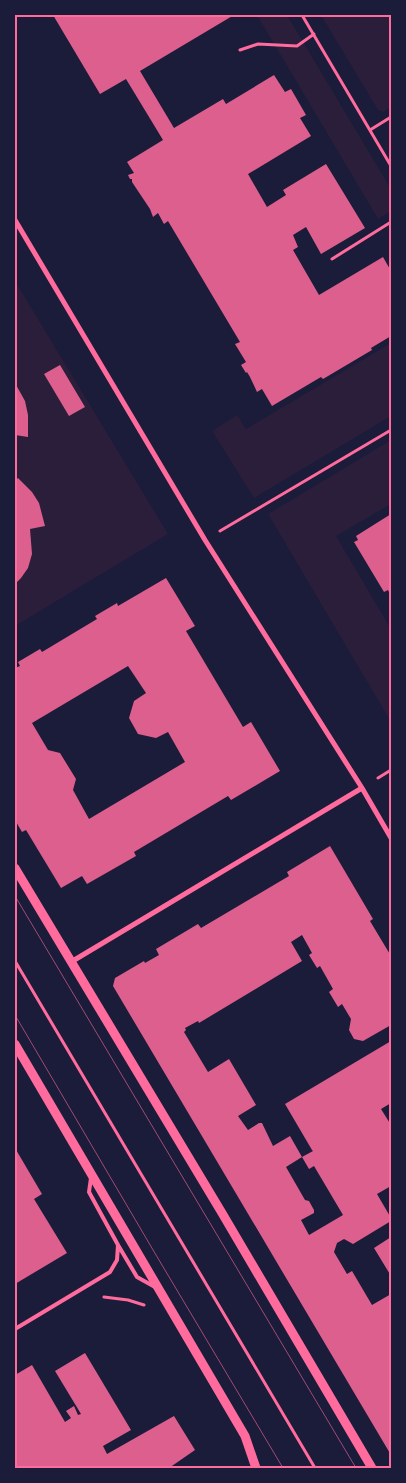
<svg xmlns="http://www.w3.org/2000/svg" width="406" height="1483" viewBox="0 0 406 1483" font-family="'Open Sans',sans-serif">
<rect width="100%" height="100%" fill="#1b1b3a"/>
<!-- green -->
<path fill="#2a1e3b" d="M257,15H287L391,189V211L378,219Z
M321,15H391V107L383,112L378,110Z
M15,281L168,534L15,626Z
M391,343V416L254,498L212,431L237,415L246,429Z
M391,440V504L336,536L391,629V722L268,514Z"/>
<!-- building -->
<path fill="#dd5f8e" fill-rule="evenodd" d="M53,15H234L140,71L174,128L223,99L226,104L274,75L285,92L291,89L306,115L300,118L311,136L248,174L267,207L286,195L283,190L326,164L365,228L321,254L306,227L293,235L298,247L293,250L319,295L383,257L391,271V336L371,348L372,350L323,379L321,377L272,406L262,389L257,392L250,377L247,372L246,373L241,365L246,362L235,344L240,342L168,221L164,224L158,213L153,217L150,209L132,182V179H130L128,175L134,173L127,162L163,140L126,79L100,94Z
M60,365L85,407L69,416L44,374Z
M15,383L25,401L28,415V437L15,435Z
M18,478L32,492L39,503L45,526L30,529L32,554L28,568L21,578L15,584V481Z
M391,514V596L388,590L384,592L354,542L358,540L356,536Z
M166,578L195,626L186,631L243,727L251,722L280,771L231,800L228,796L134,852L136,856L87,884L82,876L61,888L26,830L22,832L15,820V668L20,666L18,662L40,649L42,652L97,619L95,616L117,603L118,606ZM128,666L146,693L134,701L129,718L138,734L156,738L168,732L185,762L89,819L73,790L76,779L60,753L48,750L32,723Z
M330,846L373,919L370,921L391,956V1025L363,1041L354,1039L349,1030L351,1019L342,1004L338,1007L329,992L333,989L320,966L317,968L309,955L312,953L302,935L291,942L302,961L199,1023L198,1021L185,1028L186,1030L184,1032L208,1072L229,1059L256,1105L238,1116L248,1130L259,1123H262L273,1146L290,1136L302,1157L286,1167L305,1200L309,1201L314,1210V1213L301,1220L309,1235L343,1215L314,1166L309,1169L302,1157L313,1151L312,1150L285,1104L391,1041V1103L381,1109L391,1125V1186L377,1194L391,1218V1221L353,1244L344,1239L337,1243L334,1252L347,1274L352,1271L372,1305L391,1294V1455L113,986L115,978L144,961L145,963L159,955L156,949L198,924L201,928L289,876L287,872Z
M15,1148L42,1194L34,1199L67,1253L15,1284Z
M391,1237V1276L374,1248Z
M85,1353L131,1430L103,1446L107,1454L174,1416L195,1450L169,1468H15V1375L32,1365L65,1422L71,1418L66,1411L74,1406L78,1415L81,1414L55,1371Z"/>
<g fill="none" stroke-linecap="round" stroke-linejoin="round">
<!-- path -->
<path stroke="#ff6b9d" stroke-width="3" d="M302,15L391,166
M240,50L258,44L297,46L314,34
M370,130L391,117
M332,259L391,222
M220,531L391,430
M378,778L391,770
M15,961L315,1468
M104,1297L128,1300L144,1305"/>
<!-- service -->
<path stroke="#ff6b9d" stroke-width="4" d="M118,1245L137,1277L155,1287
M15,1329L110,1272L117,1260L118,1245L89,1192L91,1178"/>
<!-- minor -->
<path stroke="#ff6b9d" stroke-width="5" d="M15,220L205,540L362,788L391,838
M71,962L362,788"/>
<!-- tertiary -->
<path stroke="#ff6b9d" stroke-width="9" d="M15,868L222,1213L372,1468
M15,1044L245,1436L256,1468"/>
<!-- tram -->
<path stroke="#a44b75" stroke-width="1" d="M15,896L356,1468
M15,1015L156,1255L283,1468"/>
</g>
<!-- border -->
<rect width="406" height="1483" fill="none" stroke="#1b1b3a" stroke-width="32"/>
<rect x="16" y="16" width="374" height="1451" fill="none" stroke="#ff6b9d" stroke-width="2"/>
</svg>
